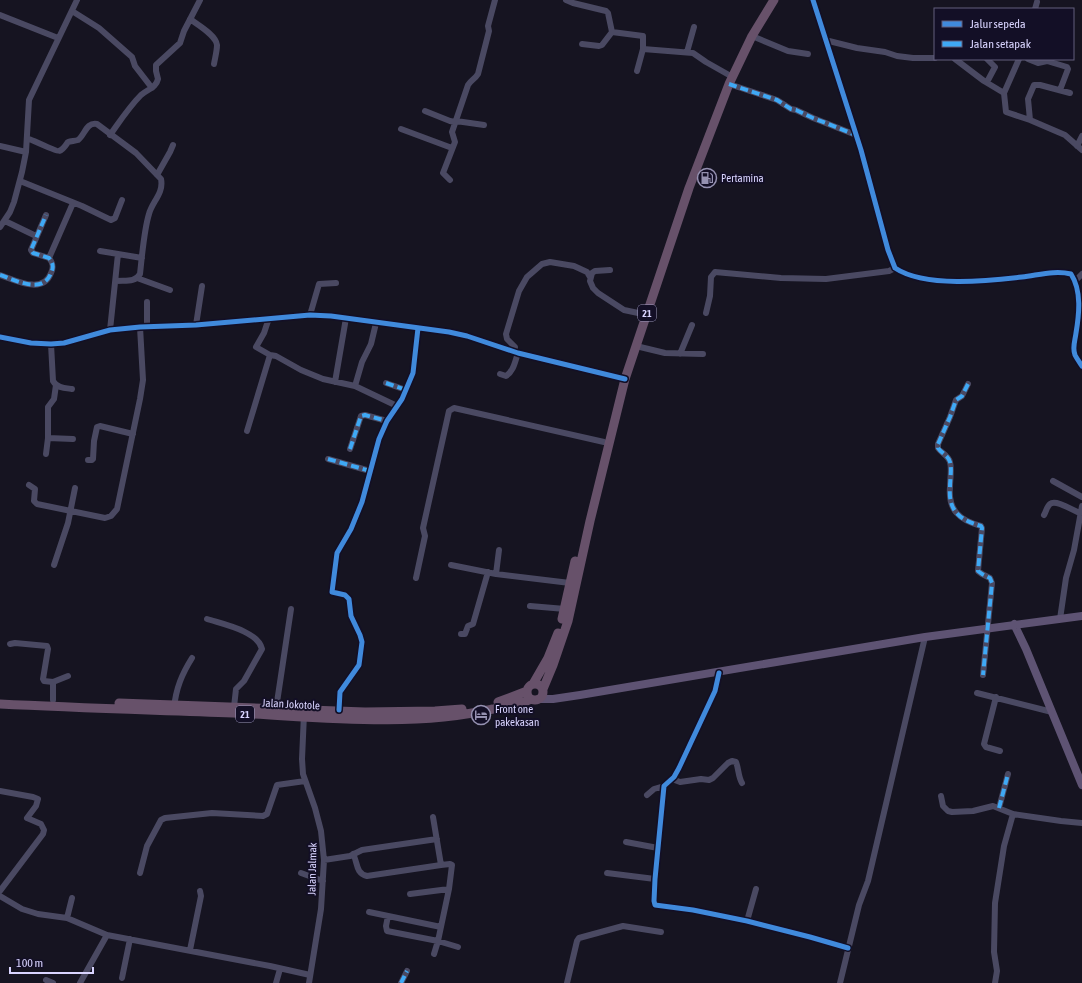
<svg xmlns="http://www.w3.org/2000/svg" width="1082" height="983" viewBox="0 0 1082 983" font-family="'Asap Condensed',sans-serif">
<rect width="100%" height="100%" fill="#161421"/>
<g fill="none" stroke-linecap="round" stroke-linejoin="round">
<!-- minor -->
<path stroke="#4a4962" stroke-width="6" d="M566,0L573,3L606,11L608,13L612,32L643,36V49L693,53L706,62L729,75
M813,0L861,150L888,250L895,268C925,288 988,281 1022,277C1039,275 1055,270 1071,274C1082,291 1079,315 1076,333C1075,341 1072,348 1075,355C1077,359 1080,363 1082,366
M1035,9L1037,2
M72,11L99,28L132,57L135,66L152,88
M0,15L58,38
M190,19C198,25 216,35 217,45C217,51 215,58 214,64
M752,36L788,51L808,54
M825,40L857,48L885,52L897,56L913,58H935
M582,44L599,46L602,45L612,32
M687,52L694,27
M955,59L984,81L1004,93L1006,112L1030,120L1065,135L1082,150
M987,59L995,67L987,82
M1028,59L1038,63L1047,61L1067,67L1068,69L1060,90
M637,71L643,49
M729,84L777,100L791,109L796,110L813,118L856,135
M1004,93L1019,59
M425,111L450,121L455,122
M1030,120L1028,99L1034,85H1040L1070,93
M456,121L484,125
M401,129L452,148
M110,135C120,121 129,107 141,95C148,89 156,88 158,79L156,71V65L180,43L184,31L200,0
M27,138C32,140 57,152 59,151C63,150 66,145 68,142C71,141 75,141 78,140C85,135 86,122 97,124L136,153L161,179C164,193 152,202 149,214C144,230 142,256 140,274C135,283 125,280 116,281
M0,146L26,152
M1077,146L1082,136
M157,175L170,152L173,145
M450,180L443,173L455,142L452,132L468,85C471,80 475,79 478,74L489,31L488,26L495,0
M20,181L82,206L111,220L115,218L122,200
M5,221L36,236
M0,227L10,212L14,202L22,172L26,152L29,100L77,0
M100,251L142,258
M49,258L73,203
M610,270L595,271L592,273L590,281L593,288L598,293L624,310L643,314
M0,275C15,280 43,295 51,273C54,267 53,263 49,258L33,253L31,250L46,215
M137,278L170,290
M1075,281L1082,274
M706,313L710,296L711,277L715,272L781,278L826,279L889,271L895,268
M310,315L319,284L336,283
M269,318L264,333L256,347L270,355
M196,325L202,286
M147,327V302
M110,330L118,254
M0,337L31,343L51,344L64,343L110,330L140,327L196,325L310,315L331,316L449,332L467,336L518,353L625,379
M51,344L53,381C57,388 65,388 72,389
M636,346L665,353L703,354
M514,352L515,347L507,339L506,334L519,291L527,277L542,264L550,262L574,266L587,272L590,277
M680,354L692,325
M500,374L506,376C514,371 515,361 518,353
M335,382L346,318
M386,383L406,390
M968,384L962,396L956,400L950,417L938,444V448C941,453 948,455 950,462C952,469 950,479 950,487C948,510 959,520 981,526L982,528L978,571L982,574L990,578L992,583L983,675
M355,386L362,362L371,344L376,323
M247,431L270,355L276,356L301,370L323,379L355,386L397,406
M48,438L73,439
M350,449L361,416L365,415L387,421
M46,454L48,438V407L54,399L56,385
M328,459L370,471
M88,460H92L93,459L94,441L97,427L100,426L133,434
M1053,481L1082,497
M29,485L35,489L34,501L37,504L105,518L111,516L117,509L140,399L143,380L140,327
M1044,515C1046,512 1047,506 1050,504C1056,499 1074,511 1080,513
M54,565L68,523L75,488
M451,565L496,574L570,583
M496,574L499,550
M416,578L425,536L423,528L449,411L454,408L604,442
M530,606L565,609
M207,619C222,624 258,631 262,649L244,681L236,689L234,707
M1060,619L1066,578L1074,550L1082,506
M461,634H465L468,626L473,624L488,572
M10,644L15,643L47,646L48,649L43,679L44,681L53,682V700
M719,673L715,691L679,768L674,777L664,786L655,879L654,901L655,905L693,910L747,921L810,937L848,948
M53,682L68,676
M977,693L1052,712
M996,697L984,744L986,747L1000,751
M174,708C176,688 182,674 192,658
M276,709L291,609
M339,710L340,692L359,665L362,642L360,635L351,616L349,599L345,595L332,592L337,553L351,529L362,502L379,439L387,421L402,399L413,373L418,328
M304,714L302,759L303,774L315,808L321,831L324,860L321,909L309,983
M672,779L680,782L701,779L709,780L713,778L728,763L732,761L736,762C739,770 738,776 742,783
M0,791L33,797L38,799L36,806L27,818L41,824L44,830L43,834L0,891
M647,795L654,789L664,786
M941,796L943,806L948,811L952,812L973,811L993,806L1013,814L1061,821L1082,823
M999,808L1008,774
M433,817L441,865
M626,842L658,848
M353,854C358,862 355,873 367,876L441,865L450,864L452,865L449,889L438,941L387,931L386,926L388,916
M324,860L350,856L362,850L437,839
M140,873L147,846L161,820L165,818L212,813L263,816L267,814L277,785L305,781
M301,873L323,881
M607,873L655,879
M410,894L449,889
M0,896L22,909L38,914L67,918L107,935L270,966L310,975
M369,912L441,927
M67,918L72,898
M747,921L756,889
M190,950L201,896L200,891
M434,954L438,941L458,947
M122,978L130,939
M46,980L53,983
M80,983L107,935
M276,983L280,969
M401,983L407,971
M567,983L577,941L579,938L623,926L661,932
M840,983L859,905L868,881L925,637
M995,983L997,971L994,952L995,903L1004,846L1013,814"/>
<!-- major -->
<path stroke="#5e5373" stroke-width="8" d="M1014,624L1026,649L1082,785
M539,699H553L580,695L925,637L1082,616"/>
<!-- highway -->
<path stroke="#67516a" stroke-width="9" d="M562,619L575,561
M527 692a8 8 0 1 1 16 0a8 8 0 1 1-16 0Z
M533,684L548,658L558,633
M543,689L553,665L568,621L590,521L625,379L689,188L729,84L752,36L774,0
M498,702L527,691
M119,703L365,712L435,711L462,709
M0,704C78,708 156,710 233,713C319,717 408,728 493,709C505,706 520,705 531,699"/>
<!-- quiet -->
<path stroke="#3fa9f5" stroke-width="4" stroke-dasharray="8 4" stroke-linecap="butt" d="M729,84L777,100L791,109L796,110L813,118L856,135
M0,275C15,280 43,295 51,273C54,267 53,263 49,258L33,253L31,250L46,215
M386,383L406,390
M968,384L962,396L956,400L950,417L938,444V448C941,453 948,455 950,462C952,469 950,479 950,487C948,510 959,520 981,526L982,528L978,571L982,574L990,578L992,583L983,675
M350,449L361,416L365,415L387,421
M328,459L370,471
M999,808L1008,774
M401,983L407,971"/>
<!-- cycleway casing -->
<g stroke="#130f26" stroke-width="8">
<path id="cycleway" d="M813,0L861,150L888,250L895,268C925,288 988,281 1022,277C1039,275 1055,270 1071,274C1082,291 1079,315 1076,333C1075,341 1072,348 1075,355C1077,359 1080,363 1082,366
M0,337L31,343L51,344L64,343L110,330L140,327L196,325L310,315L331,316L449,332L467,336L518,353L625,379
M719,673L715,691L679,768L674,777L664,786L655,879L654,901L655,905L693,910L747,921L810,937L848,948
M339,710L340,692L359,665L362,642L360,635L351,616L349,599L345,595L332,592L337,553L351,529L362,502L379,439L387,421L402,399L413,373L418,328"/>
</g>
<!-- cycleway -->
<use href="#cycleway" stroke="#408adc" stroke-width="5"/>
</g>
<!-- icons -->
<defs>
<g id="fuel-ring" transform="scale(1)"><circle r="9.5" fill="#130f26" stroke="#9591b1" stroke-width="1.5"/><path d="M-5.5-6h7V0h2V4h1.3V-2.5L3-4.5l.8-.8L6-3V5H2.5V1h-1V6h-7ZM-4.2-4.7v3.2H.2V-4.7Z" fill="#9591b1"/></g>
<g id="hotel-ring" transform="scale(1)"><circle r="9.5" fill="#130f26" stroke="#9591b1" stroke-width="1.5"/><path d="M-6-4.5h1.5V1H6V5H4.5V3h-9V5H-6ZM-4 0a1.8 1.8 0 1 1 3.6 0ZM.5 0V-2.5h3Q6-2.5 6 0Z" fill="#9591b1"/></g>
</defs>
<g fill-rule="evenodd">
<use href="#fuel-ring" x="707" y="178"/>
<use href="#hotel-ring" x="481" y="715"/>
</g>
<g text-anchor="middle" dominant-baseline="central" stroke-width="4" stroke-linejoin="round" paint-order="stroke">
<!-- shield labels -->
<g fill="#130f26" stroke="#9e99be" stroke-width="1">
<rect x="638" y="305" width="18" height="16" rx="3"/>
<rect x="236" y="706" width="18" height="16" rx="3"/>
</g>
<g font-size="10" font-weight="bold" fill="#d9d4ff">
<text x="647" y="313">21</text>
<text x="245" y="714">21</text>
</g>
<!-- poi labels -->
<g font-size="11" fill="#d9d4ff" stroke="#130f26" text-anchor="start">
<text x="721" y="178">Pertamina</text>
<text x="495" y="709">Front one<tspan x="495" dy="13">pakekasan</tspan></text>
</g>
<!-- street labels -->
<g font-size="11" fill="#d9d4ff" stroke="#130f26">
<text transform="translate(291 704) rotate(3)">Jalan Jokotole</text>
<text transform="translate(312 869) rotate(-89)">Jalan Jalmak</text>
</g>
</g>
<!-- legend -->
<rect x="934" y="8" width="140" height="52" fill="#130f26" stroke="#625e7d"/>
<rect x="942" y="21" width="20" height="6" fill="#408adc" stroke="#625e7d"/>
<text x="970" y="28" font-size="12" fill="#d9d4ff">Jalur sepeda</text>
<rect x="942" y="41" width="20" height="6" fill="#3fa9f5" stroke="#625e7d"/>
<text x="970" y="48" font-size="12" fill="#d9d4ff">Jalan setapak</text>
<!-- scale -->
<path d="M10 967v6h83v-6" fill="none" stroke="#d9d4ff" stroke-width="2"/>
<text x="16" y="967" font-size="12" fill="#d9d4ff" stroke="#130f26" stroke-width="3" paint-order="stroke">100 m</text>
</svg>
